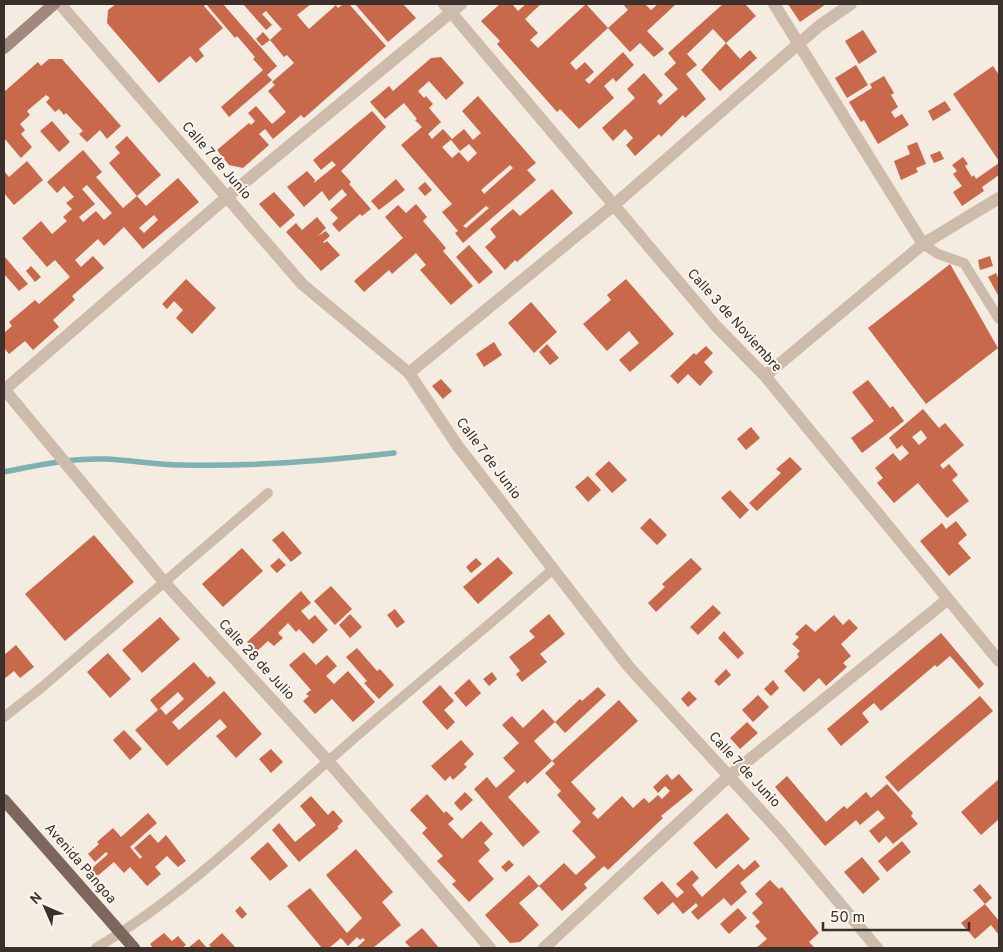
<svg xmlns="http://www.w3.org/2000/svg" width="1003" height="952" viewBox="0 0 1003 952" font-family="Overpass,sans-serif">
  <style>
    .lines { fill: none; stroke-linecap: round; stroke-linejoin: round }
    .stream { stroke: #7fb0b2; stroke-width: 5.5 }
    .building { fill: #c8694b; fill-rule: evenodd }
    .lane { stroke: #cdbbac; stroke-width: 10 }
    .street { stroke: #cdbbac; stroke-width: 12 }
    .secondary { stroke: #a18a7d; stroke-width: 12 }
    .primary { stroke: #7d675c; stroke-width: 12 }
    .labels { text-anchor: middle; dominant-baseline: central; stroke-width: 4; stroke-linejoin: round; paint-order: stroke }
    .street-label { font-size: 14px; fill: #3b302b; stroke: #fbf5ee }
  </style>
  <rect width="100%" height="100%" fill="#f4ebe1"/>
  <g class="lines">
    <path class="stream" d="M4 472C38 465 70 458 105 459 131 460 156 465 181 465 253 467 323 461 394 453"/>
  </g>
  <path class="building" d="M116 4H223L277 66 267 75 272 80 229 117 221 107 263 70 253 59 255 57 237 36 235 38 206 4 204 6 223 28 199 49 204 56 196 63 190 56 159 83 107 23 108 10Z
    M243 4H311L297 15 309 29 336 5 338 8 343 4H349L386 46 304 118 301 115 273 139 265 129 259 134 269 145 243 168 229 165 217 150 249 123 251 125 255 121 248 113 256 106 272 124 286 112 268 91 275 85 272 82 294 63 287 55 284 57 270 40 262 46 256 39 263 32 270 40 282 29 280 27 266 11 262 14 272 25 266 30Z
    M355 4H403L416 18 388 42Z
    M500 4H512L518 11 526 4H541L525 19 538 33 530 40 538 48 586 4 608 28 570 63 576 70 585 62 594 72 585 80 589 84 623 52 634 65 616 82 613 78 604 86 614 98 579 129 560 109 557 112 497 44 500 41 481 21Z
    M623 4H645L651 10 658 4 675 5 647 31 664 49 654 57 640 43 630 52 608 28 628 10Z
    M723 4H745L756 16 726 43 713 29 687 54 697 65 686 74 706 99 685 118 683 115 661 137 659 134 635 156 626 145 633 138 625 129 613 141 602 128 635 98 627 89 644 73 663 95 657 101 660 105 678 89 664 74 676 63 668 53Z
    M788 4H826L800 22Z
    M863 30 877 52 859 64 845 41Z
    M726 43 740 59 750 50 757 58 720 91 701 70Z
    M441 57 464 83 446 100 429 81 418 91 424 98 426 96 433 104 429 108 441 122 428 134 432 139 443 129 452 139 442 147 452 158 459 152 468 162 477 153 469 144 460 151 451 140 464 129 473 140 481 133 462 111 478 96 536 163 527 170 536 180 463 243 455 233 458 231 442 212 452 204 401 145 422 127 415 120 417 119 404 103 385 119 370 102 389 86 393 91 431 58ZM510 165 513 168 484 194 481 190ZM486 206 489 208 466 228 463 226Z
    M49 59H62L121 126 107 139 100 130 87 142 79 134 83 131 66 113 64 115 59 109 55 112 46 102 50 98 46 95 27 111 30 115 20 124 25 130 21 134 32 147 21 158 4 138V92L38 62 41 66Z
    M856 65 868 85 847 98 835 78Z
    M993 66 999 75V161L953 94Z
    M884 76 894 93 891 95 898 107 891 112 895 118 902 114 909 125 878 144 864 120 861 122 849 102 872 88 870 84Z
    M945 101 951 110 933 121 928 111Z
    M372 111 386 127 341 171 351 182 349 184 371 209 362 216 360 214 339 232 332 224 338 218 330 210 347 195 342 189 329 201 322 191 304 207 287 187 307 171 315 180 314 183 336 165 332 161 321 170 313 160Z
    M52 121 70 142 59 152 40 131Z
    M127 136 161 175 137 196 146 206 178 178 199 202 143 249 124 227 104 246 98 239 75 260 81 267 93 256 104 268 72 296 75 300 53 320 59 327 33 350 25 341 9 354 4 348V333L12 326 9 322 35 300 39 304 70 277 55 260 47 267 22 238 41 221 52 234 67 221 63 217 72 209 66 203 74 197 64 186 57 193 47 182 83 150 102 172 96 177 123 208 137 196 109 163 120 153 115 147ZM87 185 112 213 104 220 96 211 83 222 79 217 95 204 82 189ZM154 215 158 220 144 233 139 228Z
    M917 142 926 164 916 168 918 172 901 180 894 161 910 154 907 146Z
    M940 151 944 159 934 163 930 155Z
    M963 157 968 164 965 166 972 177 974 175 976 179 999 163V175L982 187 984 191 962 206 953 192 962 186 953 174 957 171 952 165Z
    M27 161 43 180 14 205 4 193V171L9 177Z
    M396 179 405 190 379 210 371 201Z
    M425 182 432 190 425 196 418 188Z
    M552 189 573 213 517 262 515 260 505 270 485 247 496 237 490 229 513 209 520 216Z
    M274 192 295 215 280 228 259 204Z
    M416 204 427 217 423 221 446 248 443 251 473 286 451 305 420 270 426 265 416 253 392 274 389 270 364 292 354 281 403 238 385 217 398 205 406 213Z
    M317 217 326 228 318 236 326 231 330 236 323 242 324 243 327 241 340 255 321 271 286 232 296 223 302 230Z
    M469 245 493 272 479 284 456 257Z
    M4 256 28 284 19 291 4 274Z
    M990 256 993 266 980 270 978 260Z
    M950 264 998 348 926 404 868 328Z
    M31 266 41 277 35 282 26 271Z
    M996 273 999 279V297L988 277Z
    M186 279 216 308 192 334 176 318 183 310 174 301 167 309 162 304Z
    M626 279 674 334 630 372 619 360 639 343 629 331 607 351 583 324 611 300 607 295Z
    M531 302 557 332 534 353 508 323Z
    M494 342 502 355 484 367 476 354Z
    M547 344 559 358 550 365 539 352Z
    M706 346 713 353 704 362 713 372 700 386 688 374 678 384 670 376 694 353 696 355Z
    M441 379 452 391 443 399 432 386Z
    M868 380 890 408 893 406 904 421 862 453 851 438 874 421 852 392Z
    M923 409 939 428 945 423 964 445 940 465 943 469 949 464 958 475 952 480 969 501 947 518 918 483 894 503 877 483 883 478 875 468 893 453 900 461 909 453 902 445 897 449 889 438ZM921 430 927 438 919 445 912 437Z
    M751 427 760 438 746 450 737 439Z
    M790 457 802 469 757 511 749 503 781 473 776 469Z
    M609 461 627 480 612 493 595 474Z
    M588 476 601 490 588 502 575 487Z
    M730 490 749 510 740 519 721 498Z
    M650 518 667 535 657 545 640 528Z
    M956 521 967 535 958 543 971 558 949 576 920 541 942 523 946 529Z
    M283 531 302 553 291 562 272 540Z
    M94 535 134 582 65 641 25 594Z
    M242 548 263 571 223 607 202 584Z
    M498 557 513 573 478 604 463 587Z
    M279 558 286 565 277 573 270 566Z
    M476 558 482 564 471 573 466 567Z
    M691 558 702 569 656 612 648 603 665 587 662 584Z
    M331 586 352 609 335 625 314 601Z
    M301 591 311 603 301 611 309 620 315 615 328 630 313 644 299 629 296 632 288 623 278 633 283 638 274 646 268 641 256 652 247 642Z
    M713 605 721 613 698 635 690 627Z
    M395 609 405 622 397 628 387 615Z
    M350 614 362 627 350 638 339 625Z
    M549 614 565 634 540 654 547 662 522 682 516 674 520 671 509 657 535 637 529 631Z
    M834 615 843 625 849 619 858 628 841 644 851 656 843 663 847 667 826 686 819 678 804 692 784 671 799 657 797 654 800 651 792 644 799 637 795 634 806 624 815 632Z
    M160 617 180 639 142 673 122 650Z
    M724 631 744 653 738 659 718 638Z
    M941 633 984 684 979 689 950 656 937 667 935 665 881 711 874 703 862 713 869 722 841 746 827 729Z
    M16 645 34 667 20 678 14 671 4 679V655Z
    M357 648 377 671 380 669 394 685 379 699 364 683 367 681 346 657Z
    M304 652 316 665 327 655 337 666 326 676 334 684 348 671 375 702 353 722 332 699 315 714 303 701 309 696 306 694 311 690 289 665Z
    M108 653 131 679 110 698 87 672Z
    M194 662 208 678 210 676 216 683 172 722 179 730 224 691 262 734 236 758 216 736 227 727 220 719 167 766 135 730 158 710 150 700ZM178 692 184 699 166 715 160 708Z
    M726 669 731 675 719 686 714 681Z
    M492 672 497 679 489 686 483 679Z
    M469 679 481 693 466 707 454 693Z
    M773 680 779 688 771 696 764 689Z
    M440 685 454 701 444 710 455 722 447 730 422 702Z
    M598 687 606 695 565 733 555 722 580 699 582 701Z
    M689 691 697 699 688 707 681 699Z
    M758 695 769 707 753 722 742 710Z
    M980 696 993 711 898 792 885 777Z
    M619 700 638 721 571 782 596 809 592 813 598 819 622 796 633 808 644 798 649 803 658 795 662 799 670 791 665 786 658 793 653 787 667 774 672 780 679 774 693 790 661 816 663 818 608 870 604 866 584 884 587 888 562 911 539 886 519 903 539 925 520 942 510 943 485 915 529 875 539 886 564 863 576 875 596 857 572 831 581 822 557 795 561 791 545 773 555 764 552 761 527 784 525 781 508 797 540 832 523 847 474 789 487 777 496 788 515 771 503 758 519 743 502 725 512 716 523 728 543 709 555 722 534 741 552 761Z
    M747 722 758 733 740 749 730 738Z
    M124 730 142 749 130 760 113 740Z
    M461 740 474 754 464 764 467 767 453 780 450 776 445 781 431 766Z
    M271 749 283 762 271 773 259 759Z
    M787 776 826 822 844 806 847 809 866 792 871 798 887 784 913 813 911 816 918 824 893 844 886 836 879 843 869 831 885 818 878 810 860 825 856 820 825 846 775 787Z
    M999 779V819L981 835 961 812Z
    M465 792 473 800 461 811 454 803Z
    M427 794 444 813 446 811 454 819 448 824 462 839 481 821 493 834 484 843 490 850 478 861 494 879 469 902 452 884 456 881 437 861 443 856 422 833 427 828 410 810Z
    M311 796 328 815 333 810 343 821 337 827 339 828 299 862 272 830 279 823 295 842 316 825 300 806Z
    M148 813 157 823 130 847 140 859 142 857 134 848 150 834 158 843 166 835 186 861 178 867 167 856 155 867 161 874 147 886 130 867 124 873 114 862 95 878 89 871 108 854 106 852 95 862 88 854 99 844 97 842 113 828 121 837Z
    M727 813 750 839 716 869 693 843Z
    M902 841 911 852 887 872 878 861Z
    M268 842 288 866 270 881 250 858Z
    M356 849 393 892 382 902 401 925 373 948H356L365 940 363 938 360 940 357 937 348 946 341 938 329 948H322L287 906 310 888 347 933 362 918 326 875Z
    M862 857 880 879 863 894 844 872Z
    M509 860 514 865 506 872 501 867Z
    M755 860 760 866 740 883 747 892 731 906 724 898 698 920 691 912 698 906 696 903 683 914 673 902 658 915 643 898 662 881 677 898 684 892 676 884 692 870 699 878 692 885 702 897 738 864 744 870Z
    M770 880 779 889 782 887 819 933 809 942 815 948H756L767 939 755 926 760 922 752 913 763 903 755 894Z
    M980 884 992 898 985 904 973 890Z
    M985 904 999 921V935L991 925 975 939 961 923Z
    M240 906 247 914 242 919 235 911Z
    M738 908 747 918 729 934 720 924Z
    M422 928 429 936 439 948H411L405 942Z
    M164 933 172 941 178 936 186 945 182 948H153L150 944Z
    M222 933 236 948H212L209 945Z
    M199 939 207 948H188Z"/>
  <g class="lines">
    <path class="lane" d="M923 244 938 254 964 263 999 319
      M4 717 41 688 268 493
      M96 948C184 896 257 823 334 756 406 692 481 633 553 569"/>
    <path class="street" d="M60 4 302 284 409 373 457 445 629 667 781 833 877 948
      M444 4 716 326 765 376 999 661
      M774 4 923 244
      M409 373 614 205 819 26 851 4
      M765 376 923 244 999 198
      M4 389 165 583 328 761 490 948
      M4 390 227 197 461 4
      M544 948 729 776 947 600"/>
    <path class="secondary" d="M4 48 54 4"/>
    <path class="primary" d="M4 800 134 948"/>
  </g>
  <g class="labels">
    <g class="street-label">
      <text transform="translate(216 161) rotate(49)">Calle 7 de Junio</text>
      <text transform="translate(734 321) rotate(48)">Calle 3 de Noviembre</text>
      <text transform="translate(488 459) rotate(53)">Calle 7 de Junio</text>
      <text transform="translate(256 660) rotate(47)">Calle 28 de Julio</text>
      <text transform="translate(744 770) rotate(47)">Calle 7 de Junio</text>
      <text transform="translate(80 864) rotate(49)">Avenida Pangoa</text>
    </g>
  </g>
  <rect width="1003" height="952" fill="none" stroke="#3b302b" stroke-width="10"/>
  <g transform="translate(45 907) rotate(315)" stroke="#fbf5ee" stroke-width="4" paint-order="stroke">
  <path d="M0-4L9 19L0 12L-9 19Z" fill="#3b302b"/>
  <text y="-8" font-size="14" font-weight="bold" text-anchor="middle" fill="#3b302b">N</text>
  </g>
  <path d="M823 922v8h146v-8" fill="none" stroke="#3b302b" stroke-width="2.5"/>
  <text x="830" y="922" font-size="15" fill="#3b302b" stroke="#fbf5ee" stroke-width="4" paint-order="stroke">50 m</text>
</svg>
